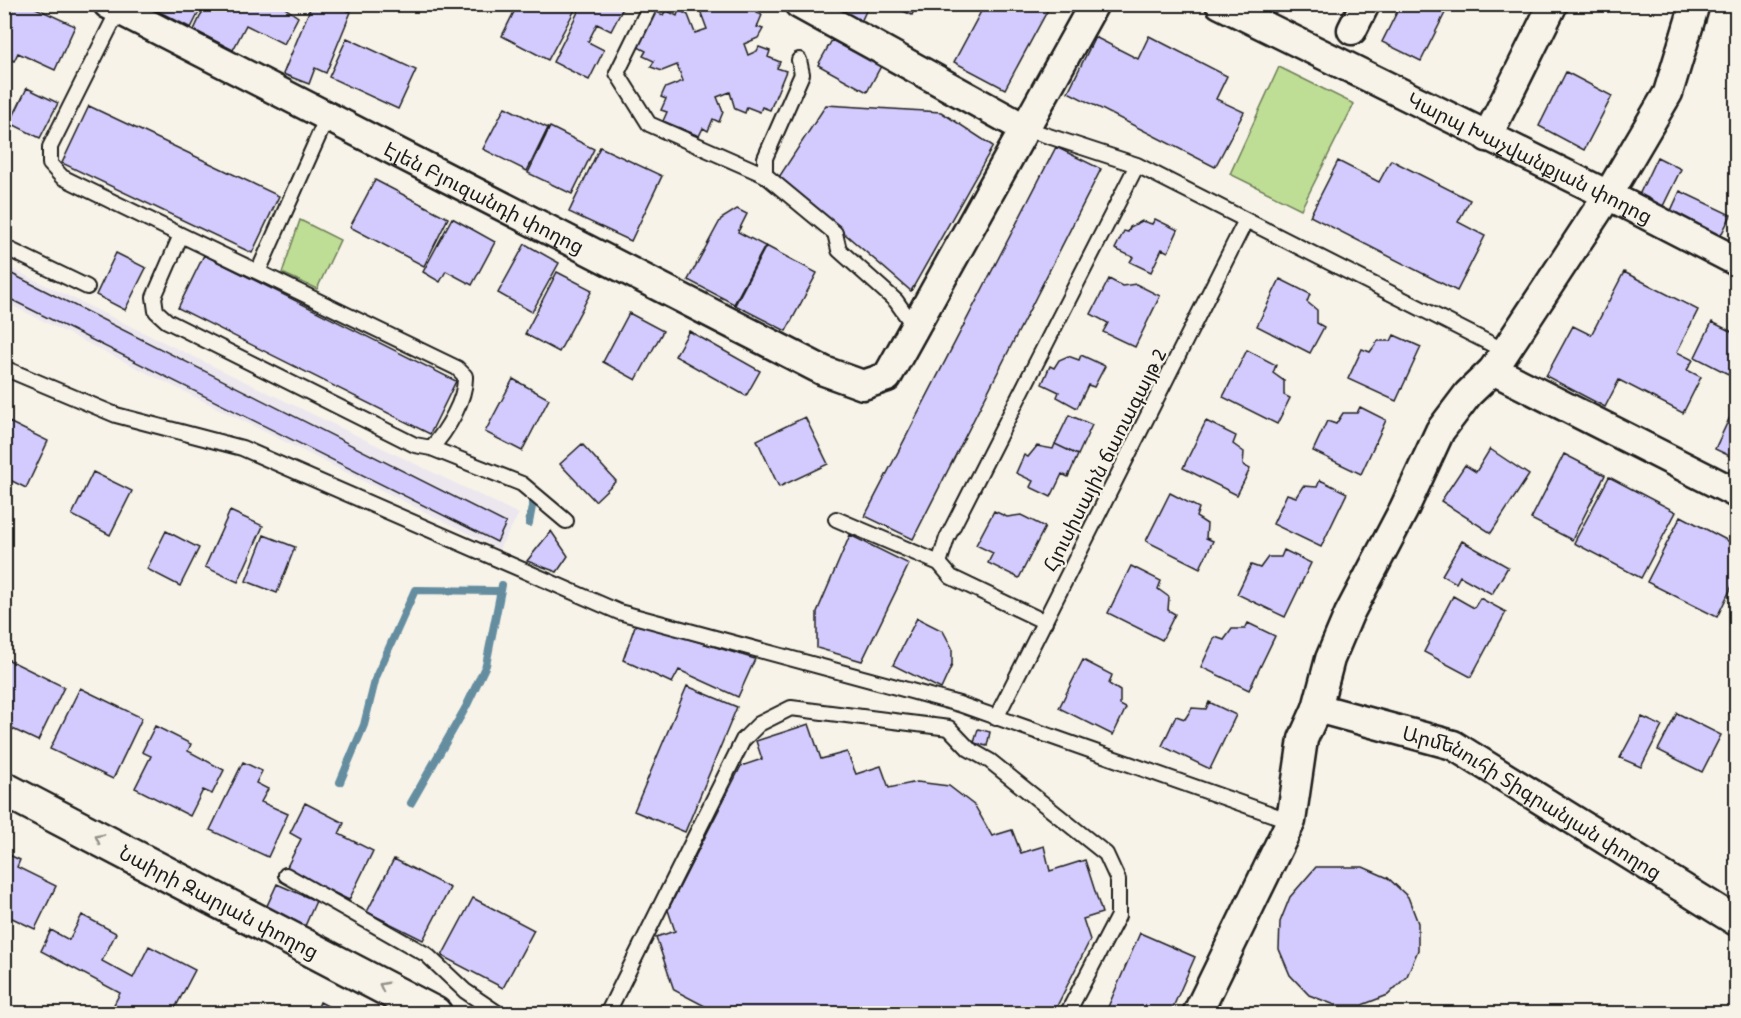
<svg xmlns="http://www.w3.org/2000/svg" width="1741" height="1018" viewBox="0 0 1741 1018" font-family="'Patrick Hand','Noto Sans Armenian',sans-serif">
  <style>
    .built { fill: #ece7ef }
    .green { fill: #bedd95; stroke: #6d7c58; stroke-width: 1.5 }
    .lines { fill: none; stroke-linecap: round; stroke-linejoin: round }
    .stream { stroke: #658da0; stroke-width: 8 }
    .building { fill: #d3cbfe; stroke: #1c1c1c; stroke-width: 1.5 }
    .lane-casing { stroke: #1c1c1c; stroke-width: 18 }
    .street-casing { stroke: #1c1c1c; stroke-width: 33 }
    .secondary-casing { stroke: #1c1c1c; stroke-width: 38 }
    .lane { stroke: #f7f3e8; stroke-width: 14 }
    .street { stroke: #f7f3e8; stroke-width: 28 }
    .secondary { stroke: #f7f3e8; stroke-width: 33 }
    .oneway { stroke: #94928c }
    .labels { text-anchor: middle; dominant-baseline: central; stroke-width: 4.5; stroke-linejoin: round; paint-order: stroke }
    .street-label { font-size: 20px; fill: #1c1c1c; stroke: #f7f3e8 }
  </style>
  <rect width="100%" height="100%" fill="#f7f3e8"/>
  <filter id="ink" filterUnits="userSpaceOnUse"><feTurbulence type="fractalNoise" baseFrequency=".0167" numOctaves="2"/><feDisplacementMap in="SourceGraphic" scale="12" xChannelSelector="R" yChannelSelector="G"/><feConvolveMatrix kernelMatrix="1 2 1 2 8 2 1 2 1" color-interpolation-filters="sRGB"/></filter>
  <g filter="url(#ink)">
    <path class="built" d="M4 265 519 514 499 549 5 302Z"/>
    <path class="green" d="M1279 67 1354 104 1301 209 1230 174Z
      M300 220 340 240 317 289 282 273Z"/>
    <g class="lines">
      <path class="stream" d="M529 523 534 496
        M340 782 364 725 376 677 415 590 499 591
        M411 803 466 707 486 665 502 585"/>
    </g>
    <path class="building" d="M15 4H27L75 26 55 70 18 53 14 61 4 57V27Z
      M144 4H203L191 28Z
      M206 4H279L298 17 284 44 246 25 233 50 194 30Z
      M312 4H332L351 12 326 73 315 68 309 84 283 74Z
      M518 4H578L548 60 502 36Z
      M582 4H617L623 8 611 31 597 24 588 42 604 50 589 80 553 62Z
      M705 4 761 5 757 13 762 15 757 27 763 29 758 38 744 44 748 55 757 51 759 47 770 51 768 57 780 62 777 68 786 71 770 110 762 107 760 112 747 107 745 113 735 109 730 92 717 97 723 112 719 122 713 119 708 131 703 128 699 136 663 121 667 112 661 110 666 99 661 97 665 88 683 81 677 65 662 71 651 67 654 61 643 56 646 51 638 47 655 11 663 15 666 10 677 16 679 10 688 15 695 33 707 29 701 13Z
      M827 4H869L861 22Z
      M888 4H917L912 15Z
      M985 4H1051L1005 89 954 62Z
      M1401 4 1448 7 1421 61 1382 42Z
      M1149 36 1227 76 1216 99 1244 112 1215 167 1068 92 1095 37 1138 59Z
      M347 38 416 70 398 109 329 77Z
      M832 40 881 66 867 92 818 65Z
      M1566 72 1612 96 1584 150 1539 126Z
      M27 88 58 103 40 138 10 123Z
      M826 105 941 112 993 146 911 291 779 177Z
      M89 106 279 196 252 253 62 163Z
      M505 107 548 128 527 171 483 149Z
      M550 127 594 149 572 194 528 173Z
      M600 147 662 176 631 241 569 212Z
      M1056 147 1101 169 913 539 865 516Z
      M1657 157 1681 169 1663 206 1639 195Z
      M1391 160 1470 200 1458 222 1485 236 1457 291 1310 216 1338 161 1379 182Z
      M375 180 448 218 424 266 350 227Z
      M1680 191 1731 215 1719 239 1669 215Z
      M737 209 747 214 738 232 765 246 734 304 688 280 721 219Z
      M452 218 495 242 472 285 446 271 440 282 423 272Z
      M1155 219 1178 230 1168 252 1162 249 1151 272 1130 262 1133 257 1115 249 1124 231 1128 232 1130 227 1142 221 1152 224Z
      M525 244 559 263 532 312 498 293Z
      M766 246 817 273 786 331 735 305Z
      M116 253 146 268 125 310 96 295Z
      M204 255 456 381 430 434 178 308Z
      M4 270 506 523 497 542 4 296Z
      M557 272 592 290 559 352 525 334Z
      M1624 272 1698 310 1677 352 1693 360 1687 370 1701 377 1683 413 1619 380 1605 407 1546 376 1573 326 1591 335Z
      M1109 279 1122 286 1136 284 1160 296 1135 347 1103 332 1108 323 1091 314Z
      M1280 279 1310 294 1307 302 1317 310V323L1324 327 1310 353 1257 326Z
      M629 313 663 331 636 380 603 362Z
      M1712 322 1736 334V378L1695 357Z
      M689 331 760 371 746 396 675 356Z
      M1394 335 1421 347 1396 401 1348 379 1362 349 1370 352 1378 341H1391Z
      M1247 350 1276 365 1273 373 1284 381V395L1290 398 1277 424 1223 397Z
      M1081 355 1105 366 1094 387 1088 385 1077 408 1057 397 1059 392 1042 384 1050 366 1054 368 1059 360 1068 356 1079 360Z
      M513 379 549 399 522 451 485 432Z
      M1736 404V459L1715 449Z
      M1360 407 1386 420 1361 474 1313 451 1327 421 1336 424 1343 413H1357Z
      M1069 415 1092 425 1078 455 1055 444Z
      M805 417 828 464 779 487 757 440Z
      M1206 421 1236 436 1233 444 1244 452 1243 465 1250 469 1237 495 1183 468Z
      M9 422 48 441 26 488 4 477V431Z
      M582 444 616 481 595 501 560 464Z
      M1055 444 1078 455 1068 477 1062 474 1051 497 1030 487 1033 481 1016 473 1024 455 1028 457 1037 446 1053 449Z
      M1490 449 1529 475 1491 533 1441 501 1465 465 1476 472Z
      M1564 454 1605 475 1572 540 1531 519Z
      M93 472 132 491 110 535 72 515Z
      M1609 477 1676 512 1641 578 1574 543Z
      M1320 480 1347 493 1321 547 1273 524 1287 494 1296 497 1303 486 1317 487Z
      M1170 493 1199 508 1196 517 1207 524 1206 538 1213 541 1200 568 1146 541Z
      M230 511 263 526 238 582 205 567Z
      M994 511 1007 517 1021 515 1045 527 1019 578 988 563 993 553 976 545Z
      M1681 516 1736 545V578L1717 617 1647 582Z
      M166 531 199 548 180 586 147 569Z
      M551 531 568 556 557 572 527 561Z
      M264 535 295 547 277 593 246 581Z
      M850 535 909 564 862 661 817 648V612Z
      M1462 541 1508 567 1492 594 1460 576 1456 583 1442 575Z
      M1284 550 1311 563 1285 617 1237 594 1251 565 1260 568 1268 557H1281Z
      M1131 566 1161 581 1158 589 1169 597 1168 610 1175 614 1162 640 1108 613Z
      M1453 596 1474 608 1480 598 1506 612 1471 677 1424 652Z
      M917 618 943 631 952 648V665L941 689 893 665Z
      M636 623 755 659 738 697 679 670 672 683 623 660Z
      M1248 623 1275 636 1249 690 1201 667 1215 637 1224 640 1232 629H1245Z
      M7 659 64 687 38 741 4 725V664Z
      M1083 660 1112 675 1109 684 1120 691V705L1126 708 1113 735 1059 708Z
      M687 686 737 707 685 832 634 811Z
      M80 688 142 718 113 779 50 749Z
      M1209 702 1236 715 1210 769 1162 746 1176 716 1185 719 1192 708 1206 709Z
      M1677 713 1721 735 1702 772 1658 750Z
      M1642 717 1662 726 1641 767 1620 758Z
      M809 724 821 759 847 752 856 774 881 766 889 788 917 782 949 786 975 806 992 836 1012 830 1021 853 1044 846 1050 871 1085 860 1102 913 1083 919 1090 940 1053 1014H720L674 990 656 937 675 931 668 910 741 766 762 759 756 741Z
      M155 726 191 744 188 751 224 770 212 794 203 790 190 816 135 788 151 756 142 752Z
      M978 729 990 732 987 746 974 743Z
      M243 762 262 771 256 783 268 789 261 802 288 814 268 857 210 830Z
      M305 803 344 823 339 834 373 851 349 900 286 869 301 839 290 833Z
      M7 854 20 860 17 867 56 886 35 929 10 917 4 925V859Z
      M394 859 450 888 423 940 367 912Z
      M1316 867H1363L1388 878 1408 897 1418 923V950L1407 976 1388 995 1362 1005H1335L1309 995 1290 975 1279 949 1280 922 1290 897Z
      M277 884 316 901 305 926 266 908Z
      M473 898 534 930 503 988 442 956Z
      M82 915 116 933 102 961 133 978 149 946 195 970 172 1014H109L120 993 41 951 51 930 69 940Z
      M1140 933 1195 957 1170 1014H1105Z
      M320 1002 343 1014H315Z"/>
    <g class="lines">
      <g class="lane-casing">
        <path id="lane" d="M651 4 617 73 649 124 765 175 835 233 839 250 896 301 915 328
          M119 9 50 147V164L62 177 181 235 154 297 156 311 167 321 415 445 431 448C447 431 466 399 465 376L457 368 181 235
          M1024 128 1137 165 1505 351
          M765 175V158L802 74 799 60
          M4 247 87 287
          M258 272 327 117
          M4 368 116 415 242 448 619 612 959 704 1291 821
          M431 448 522 484 566 521
          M836 519 939 563
          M1045 622 951 577 939 563 947 538 1137 165
          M996 718 1246 220
          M286 875 427 955 465 991 499 1014
          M607 1014 743 740 759 724 791 708 949 728 969 749 990 761 1106 854 1118 880V916L1067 1014"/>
      </g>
      <g class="street-casing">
        <g id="street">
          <path id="s1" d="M108 4 824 371 863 385 887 377 1094 4"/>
          <path d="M799 4 1024 128"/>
          <path id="s2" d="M1220 4 1608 195 1736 261"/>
          <path d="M1352 30 1365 4"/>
          <path d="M1487 137 1553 4"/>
          <path d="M1493 370 1736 493"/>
          <path id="s3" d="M1317 708 1453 745 1736 921"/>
          <path d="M1197 1014 1291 821 1303 739 1317 708 1330 659 1349 614 1404 509 1440 431 1468 394 1493 370 1608 195 1668 93 1695 4"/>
        </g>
      </g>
      <g class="secondary-casing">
        <g id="secondary">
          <path id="s4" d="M4 789 435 1014"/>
        </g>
      </g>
      <use href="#lane" class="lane"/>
      <use href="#street" class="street"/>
      <use href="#secondary" class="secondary"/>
    </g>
    <defs><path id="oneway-chevron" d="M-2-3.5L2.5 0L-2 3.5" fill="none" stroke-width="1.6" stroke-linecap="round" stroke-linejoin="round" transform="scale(1.5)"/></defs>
    <g class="oneway">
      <use href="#oneway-chevron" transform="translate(99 838) rotate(-152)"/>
      <use href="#oneway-chevron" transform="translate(383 986) rotate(-152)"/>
    </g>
  </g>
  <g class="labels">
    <g class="street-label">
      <text stroke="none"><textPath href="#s2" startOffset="346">Կարպ Խաչվանքյան փողոց</textPath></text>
      <text stroke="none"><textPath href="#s1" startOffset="423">Էլեն Բյուզանդի փողոց</textPath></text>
      <text transform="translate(1104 460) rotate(-63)">Հյուսիսային ճառագայթ 2</text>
      <text stroke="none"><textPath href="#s3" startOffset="237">Արմենուհի Տիգրանյան փողոց</textPath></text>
      <text stroke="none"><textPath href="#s4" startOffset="243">Նաիրի Զարյան փողոց</textPath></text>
    </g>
  </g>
  <rect width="1741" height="1018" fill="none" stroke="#f7f3e8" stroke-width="24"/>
  <rect x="12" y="12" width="1717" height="994" fill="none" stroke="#1c1c1c" stroke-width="2" filter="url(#ink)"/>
</svg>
